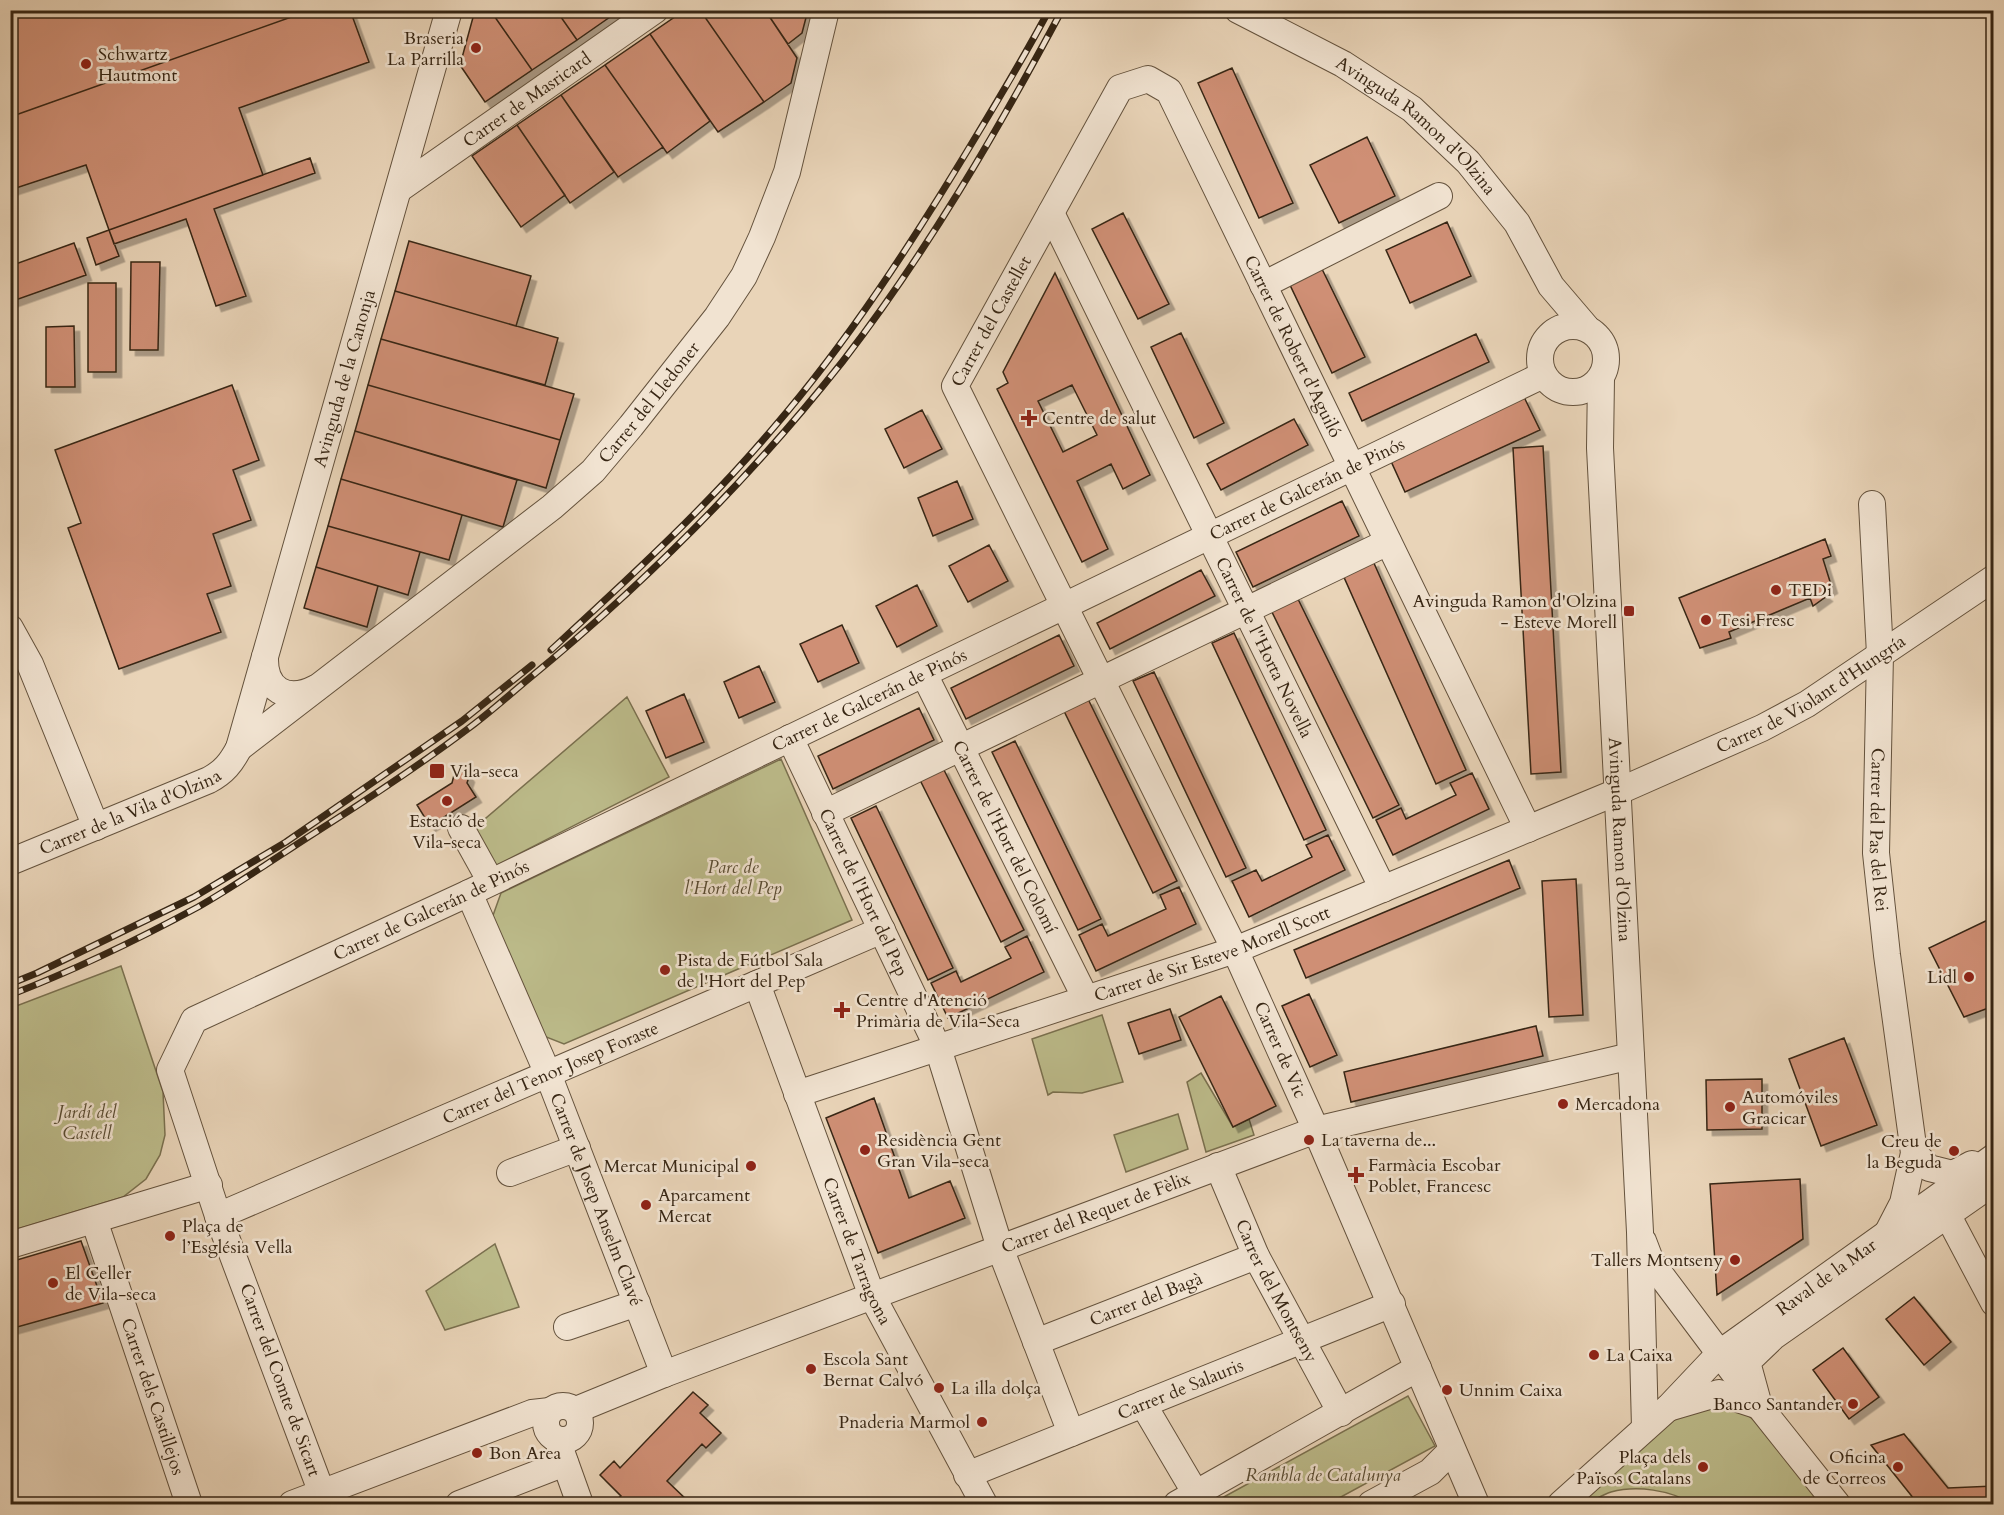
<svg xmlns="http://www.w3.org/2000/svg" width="2004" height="1515" viewBox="0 0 2004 1515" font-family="Cardo,serif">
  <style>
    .green { fill: #bcbb8a; stroke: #7a704f; stroke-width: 1.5 }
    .building { fill: #cf8f75; stroke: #372614; stroke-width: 1.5; fill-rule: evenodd; filter: url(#shadow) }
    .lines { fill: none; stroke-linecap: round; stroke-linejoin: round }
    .minor-casing { stroke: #64523d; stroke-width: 28 }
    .minor { stroke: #f1e3d1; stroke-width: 26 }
    .rail-casing { stroke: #372614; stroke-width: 7 }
    .rail { stroke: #f1e3d1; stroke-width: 4.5; stroke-dasharray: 14; stroke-linecap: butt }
    .poi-dot { fill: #8f2418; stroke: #f1e3d1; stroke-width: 2 }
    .labels { text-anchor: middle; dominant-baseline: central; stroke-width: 5; stroke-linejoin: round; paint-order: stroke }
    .poi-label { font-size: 18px; fill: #372614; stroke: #f1e3d1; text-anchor: start }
    .street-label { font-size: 18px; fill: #372614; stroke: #f1e3d1 }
    .park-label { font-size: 18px; font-style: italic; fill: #584b32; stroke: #f1e3d1 }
  </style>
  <defs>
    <filter id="shadow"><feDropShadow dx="5.5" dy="5.5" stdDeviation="0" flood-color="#0004"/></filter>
  </defs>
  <rect width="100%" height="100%" fill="#e9d4b8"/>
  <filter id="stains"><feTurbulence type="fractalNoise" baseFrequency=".00333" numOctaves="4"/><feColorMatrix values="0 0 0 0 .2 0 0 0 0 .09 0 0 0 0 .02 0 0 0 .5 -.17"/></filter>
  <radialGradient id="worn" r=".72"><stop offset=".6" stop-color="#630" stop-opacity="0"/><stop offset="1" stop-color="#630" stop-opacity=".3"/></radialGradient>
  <path class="green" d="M627 697 669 777 485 871 465 836Z
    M781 759 852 920 564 1044 536 1033 491 921 501 893Z
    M121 966 163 1092 165 1135 160 1155 146 1179 123 1197 11 1231V1008Z
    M1102 1015 1123 1082 1082 1093 1053 1092 1048 1095 1032 1039Z
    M1201 1073 1233 1127 1249 1119 1254 1135 1206 1152 1187 1082Z
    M1178 1114 1188 1149 1126 1172 1114 1135Z
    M495 1244 519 1307 445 1330 426 1291Z
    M1408 1396 1435 1446 1328 1504H1211Z
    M1703 1402 1741 1410 1755 1421 1822 1504H1693C1670 1490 1637 1485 1611 1492 1601 1495 1594 1501 1585 1504 1582 1506 1575 1504 1571 1504L1677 1413Z"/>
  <path class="building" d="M10 10H311L10 117Z
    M311 10H350L369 62 239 108 263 175 109 230 86 165 10 190V117Z
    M475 10H490L532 70 485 102 460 65Z
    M490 10H556L577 40 532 70Z
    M556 10H620L577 40Z
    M685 10H700L764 102 718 132 650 34Z
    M700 10H765L797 58 791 83 764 102Z
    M765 10H808L802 33 788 44Z
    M650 34 710 121 667 153 605 65Z
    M605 65 663 147 618 177 561 95Z
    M1232 68 1293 203 1259 218 1198 83Z
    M561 95 614 172 570 203 517 125Z
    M517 125 565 195 521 227 472 156Z
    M1367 137 1395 196 1339 223 1310 165Z
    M310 158 315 173 214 209 246 296 216 306 186 219 114 244 109 230Z
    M1123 213 1169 304 1138 319 1092 229Z
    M1447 222 1471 276 1410 303 1386 250Z
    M109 230 119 256 96 265 87 238Z
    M409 241 531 276 516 326 395 291Z
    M74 243 86 275 10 302V266Z
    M131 262H160L158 350H130Z
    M1322 269 1365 357 1332 373 1290 285Z
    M1055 273 1150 475 1123 489 1111 464 1077 481 1108 549 1082 562 997 389 1008 383 1003 372ZM1072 385 1097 435 1063 452 1038 401Z
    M88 283H116V372H88Z
    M395 291 558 338 545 385 381 339Z
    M74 326 75 387H46V327Z
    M1181 333 1224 423 1194 438 1151 347Z
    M1476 334 1489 362 1362 421 1349 393Z
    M381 339 574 394 560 440 368 385Z
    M232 385 259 460 233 470 251 520 213 534 231 586 207 594 221 632 119 669 68 528 81 523 55 450Z
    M368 385 560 440 546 488 355 431Z
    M1524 397 1540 430 1405 492 1390 459Z
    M922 410 942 449 904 468 885 429Z
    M1294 419 1308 445 1221 490 1207 464Z
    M355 431 517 480 503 527 341 479Z
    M1543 446 1561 772 1531 774 1513 448Z
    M341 479 462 515 449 560 328 526Z
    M957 481 973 519 933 536 918 498Z
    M1342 501 1359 536 1253 587 1236 552Z
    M328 526 420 552 408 595 316 567Z
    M1825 539 1831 556 1823 559 1832 588 1823 593 1827 596 1813 606 1810 598 1729 632 1731 638 1700 648 1679 598Z
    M989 545 1008 581 968 602 949 566Z
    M1373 561 1466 770 1436 784 1343 575Z
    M316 567 378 586 367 627 304 608Z
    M1201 570 1215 596 1110 649 1097 623Z
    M917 585 937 626 897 647 876 606Z
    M1296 595 1399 805 1373 818 1270 608Z
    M842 625 859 663 818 682 800 644Z
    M1234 633 1326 830 1304 840 1212 643Z
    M1059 635 1074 666 966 719 951 688Z
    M759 666 775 702 739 718 724 682Z
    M1154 672 1246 868 1226 877 1133 681Z
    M684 694 704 742 666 758 646 711Z
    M1088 699 1177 881 1153 893 1064 711Z
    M919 708 934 740 833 789 818 756Z
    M1015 741 1101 919 1078 930 992 752Z
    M943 768 1024 930 1001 942 920 780Z
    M461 771 466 773 469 777 467 783 476 797 430 826 417 805 452 783 454 775Z
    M1472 773 1489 809 1393 855 1376 820 1401 808 1406 819 1456 795 1450 783Z
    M876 806 953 968 928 980 851 818Z
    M1328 835 1345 870 1249 917 1232 881 1256 870 1262 881 1312 857 1306 845Z
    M1509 860 1520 888 1306 978 1294 950Z
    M1576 879 1583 1015 1549 1017 1542 881Z
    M1179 887 1196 924 1096 971 1079 935 1102 924 1108 936 1166 909 1160 895Z
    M1994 917V1006L1964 1017 1929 948Z
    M1027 936 1044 972 948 1018 931 983 956 971 961 982 1011 958 1005 947Z
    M1309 994 1337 1055 1310 1067 1282 1006Z
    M1221 996 1276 1106 1233 1127 1179 1017Z
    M1170 1009 1181 1040 1139 1054 1128 1023Z
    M1536 1026 1543 1056 1351 1102 1344 1072Z
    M1844 1038 1877 1125 1821 1146 1789 1059Z
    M1762 1079V1129L1707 1130 1706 1080Z
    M874 1098 909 1198 950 1181 965 1218 878 1253 826 1118Z
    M1800 1179 1803 1239 1717 1295 1710 1184Z
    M81 1241 103 1303 10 1329V1262Z
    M1914 1297 1951 1342 1924 1365 1886 1319Z
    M1843 1348 1879 1397 1849 1419 1813 1370Z
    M693 1392 708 1405 700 1413 721 1433 706 1448 702 1444 667 1481 691 1504H644L641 1502 638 1504H611L621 1496 600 1475 614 1461 620 1468Z
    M1904 1434 1948 1488 1994 1486V1504H1918L1871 1445Z"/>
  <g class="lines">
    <g class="minor-casing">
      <g id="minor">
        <path id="s1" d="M1238 10 1343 64 1412 109 1468 162 1517 223 1551 286 1586 327"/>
        <path id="s2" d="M399 189 655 10"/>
        <path id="s3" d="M1051 213 1383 889"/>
        <path d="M1263 285 1439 196"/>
        <circle cx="1573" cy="359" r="33"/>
        <path id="s4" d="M1601 378 1600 448 1640 1232 1645 1428"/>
        <path id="s5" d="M1872 504 1880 654 1876 853 1887 955 1914 1153 1903 1203 1888 1232"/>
        <path d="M10 628 30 664 96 827"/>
        <path d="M265 657C264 690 287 703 316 688"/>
        <path id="s6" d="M924 674 1086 999"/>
        <path id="s7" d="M790 738 938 1048 1000 1248 1071 1433"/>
        <path id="s8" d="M239 748 552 507 593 471 631 426 717 317 744 276 762 237 787 172 826 10"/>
        <path d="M825 813 1388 542"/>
        <path d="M461 828 491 882"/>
        <path id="s9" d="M10 862 209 780C224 772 231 763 239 748L449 10"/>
        <path id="s10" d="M469 893 548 1074 664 1374"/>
        <path id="s11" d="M757 984 872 1296 984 1504"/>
        <path id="s12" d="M797 1094 1235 950 1617 792 1762 728 1807 704 1994 578"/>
        <path d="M1914 1153 1929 1168 1953 1174 1972 1164"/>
        <path id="s13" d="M1218 1166 1256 1256 1341 1413"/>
        <path d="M510 1173 577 1148"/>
        <path d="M1947 1214 1994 1303"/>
        <path id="s14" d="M218 1216 882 930"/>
        <path id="s15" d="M94 1220 189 1504"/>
        <path d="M1643 1241 1651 1262 1759 1406 1837 1504"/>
        <path d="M10 1245 209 1185"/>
        <path d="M567 1327 637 1303"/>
        <path id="s16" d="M1036 1342 1256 1256"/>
        <path d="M1143 1404 1196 1494"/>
        <circle cx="563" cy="1423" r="17"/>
        <path d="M1759 1406 1747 1362 1774 1336 1994 1182"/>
        <path d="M1668 1408 1719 1393 1759 1406"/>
        <path id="s17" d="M576 1410 664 1374 1316 1130 1631 1056"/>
        <path d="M560 1448 580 1504"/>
        <path id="s18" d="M967 1475 1392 1304"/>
        <path d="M292 1504 532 1413 550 1411"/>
        <path id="s19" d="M326 1504 218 1216 170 1070 194 1020 469 893 1543 375"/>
        <path d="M459 1504 565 1463"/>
        <path d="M1177 1504 1418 1368"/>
        <path d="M1371 1504 1430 1472 1451 1451"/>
        <path id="s20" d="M1476 1504 1316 1130 1235 950 955 386 1120 88 1148 79 1169 91 1528 829"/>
        <path id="s21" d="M1561 1504 1668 1408 1720 1353 1994 1157"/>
      </g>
    </g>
    <use href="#minor" class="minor"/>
    <g class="rail-casing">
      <path id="rail" d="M551 650C628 579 707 507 775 426 849 340 911 244 969 148 997 102 1024 57 1049 10
        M10 984 37 973 194 897 286 842 462 721 532 665
        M10 995C75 970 137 940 198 907 238 884 277 857 316 832 368 799 420 765 469 728 489 713 507 697 526 681 642 586 750 479 843 361 927 252 997 132 1062 10"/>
    </g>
    <use href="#rail" class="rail"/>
  </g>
  <g class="poi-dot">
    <circle cx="476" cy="48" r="6"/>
    <circle cx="86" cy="64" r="6"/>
    <path d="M1026 409h6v6h6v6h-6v6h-6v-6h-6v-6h6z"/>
    <circle cx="1776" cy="590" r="6"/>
    <rect x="1623" y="605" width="12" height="12" rx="3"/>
    <circle cx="1706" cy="620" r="6"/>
    <rect x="429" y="763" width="16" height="16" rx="3"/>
    <circle cx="447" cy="801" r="6"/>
    <circle cx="665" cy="970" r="6"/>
    <circle cx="1969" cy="977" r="6"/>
    <path d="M839 1001h6v6h6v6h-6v6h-6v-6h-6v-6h6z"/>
    <circle cx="1563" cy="1104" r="6"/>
    <circle cx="1730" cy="1107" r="6"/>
    <circle cx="1309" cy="1140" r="6"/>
    <circle cx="865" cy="1150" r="6"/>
    <circle cx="1954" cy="1151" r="6"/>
    <circle cx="751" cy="1166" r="6"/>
    <path d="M1353 1166h6v6h6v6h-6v6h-6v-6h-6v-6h6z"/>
    <circle cx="646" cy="1205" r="6"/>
    <circle cx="170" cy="1236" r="6"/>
    <circle cx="1735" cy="1260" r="6"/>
    <circle cx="53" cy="1283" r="6"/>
    <circle cx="1594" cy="1355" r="6"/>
    <circle cx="811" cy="1369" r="6"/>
    <circle cx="939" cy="1388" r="6"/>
    <circle cx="1447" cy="1390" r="6"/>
    <circle cx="1853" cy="1404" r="6"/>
    <circle cx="982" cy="1422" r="6"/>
    <circle cx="477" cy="1453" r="6"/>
    <circle cx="1703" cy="1467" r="6"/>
    <circle cx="1898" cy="1467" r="6"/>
  </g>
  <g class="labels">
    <g class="poi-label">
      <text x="464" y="38" text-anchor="end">Braseria<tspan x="464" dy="21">La Parrilla</tspan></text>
      <text x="98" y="54">Schwartz<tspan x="98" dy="21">Hautmont</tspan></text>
      <text x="1042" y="418">Centre de salut</text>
      <text x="1788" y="590">TEDi</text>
      <text x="1617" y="601" text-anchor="end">Avinguda Ramon d'Olzina<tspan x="1617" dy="21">- Esteve Morell</tspan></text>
      <text x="1718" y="620">Tesi Fresc</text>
      <text x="450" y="771">Vila-seca</text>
      <text x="447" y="821" text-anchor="middle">Estació de<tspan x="447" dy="21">Vila-seca</tspan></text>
      <text x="677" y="960">Pista de Fútbol Sala<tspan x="677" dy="21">de l'Hort del Pep</tspan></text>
      <text x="1957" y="977" text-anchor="end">Lidl</text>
      <text x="856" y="1000">Centre d'Atenció<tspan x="856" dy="21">Primària de Vila-Seca</tspan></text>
      <text x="1742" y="1097">Automóviles<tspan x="1742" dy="21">Gracicar</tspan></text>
      <text x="1575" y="1104">Mercadona</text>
      <text x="877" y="1140">Residència Gent<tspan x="877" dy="21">Gran Vila-seca</tspan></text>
      <text x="1321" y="1140">La taverna de...</text>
      <text x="1942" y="1141" text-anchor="end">Creu de<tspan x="1942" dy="21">la Beguda</tspan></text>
      <text x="1368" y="1165">Farmàcia Escobar<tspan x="1368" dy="21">Poblet, Francesc</tspan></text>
      <text x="739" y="1166" text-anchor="end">Mercat Municipal</text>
      <text x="658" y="1195">Aparcament<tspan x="658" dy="21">Mercat</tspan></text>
      <text x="182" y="1226">Plaça de<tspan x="182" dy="21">l’Església Vella</tspan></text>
      <text x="1723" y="1260" text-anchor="end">Tallers Montseny</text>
      <text x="65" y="1273">El Celler<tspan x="65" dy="21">de Vila-seca</tspan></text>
      <text x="1606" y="1355">La Caixa</text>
      <text x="823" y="1359">Escola Sant<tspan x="823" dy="21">Bernat Calvó</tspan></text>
      <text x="951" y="1388">La illa dolça</text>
      <text x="1459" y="1390">Unnim Caixa</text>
      <text x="1841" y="1404" text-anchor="end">Banco Santander</text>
      <text x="970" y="1422" text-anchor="end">Pnaderia Marmol</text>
      <text x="489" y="1453">Bon Area</text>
      <text x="1691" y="1457" text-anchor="end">Plaça dels<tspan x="1691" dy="21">Països Catalans</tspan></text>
      <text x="1886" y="1457" text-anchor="end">Oficina<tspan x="1886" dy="21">de Correos</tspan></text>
    </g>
    <g class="street-label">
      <text stroke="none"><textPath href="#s2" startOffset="156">Carrer de Masricard</textPath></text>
      <text stroke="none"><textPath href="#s1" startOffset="214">Avinguda Ramon d'Olzina</textPath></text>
      <text stroke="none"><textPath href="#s20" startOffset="1308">Carrer del Castellet</textPath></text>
      <text stroke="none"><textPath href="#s20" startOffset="1912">Carrer de Robert d'Aguiló</textPath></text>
      <text stroke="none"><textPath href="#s9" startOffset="644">Avinguda de la Canonja</textPath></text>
      <text stroke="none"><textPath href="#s8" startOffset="538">Carrer del Lledoner</textPath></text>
      <text stroke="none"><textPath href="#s19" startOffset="1750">Carrer de Galcerán de Pinós</textPath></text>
      <text stroke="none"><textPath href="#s3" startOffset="484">Carrer de l''Horta Novella</textPath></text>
      <text stroke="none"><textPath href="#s12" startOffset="1092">Carrer de Violant d'Hungría</textPath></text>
      <text stroke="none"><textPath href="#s19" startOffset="1264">Carrer de Galcerán de Pinós</textPath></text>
      <text stroke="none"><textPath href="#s9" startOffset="130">Carrer de la Vila d'Olzina</textPath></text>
      <text stroke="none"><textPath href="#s5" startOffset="326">Carrer del Pas del Rei</textPath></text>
      <text stroke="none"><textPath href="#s6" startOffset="182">Carrer de l'Hort del Colomí</textPath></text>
      <text stroke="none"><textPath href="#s4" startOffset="462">Avinguda Ramon d'Olzina</textPath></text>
      <text stroke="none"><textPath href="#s7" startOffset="171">Carrer de l'Hort del Pep</textPath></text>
      <text stroke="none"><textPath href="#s19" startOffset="778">Carrer de Galcerán de Pinós</textPath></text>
      <text stroke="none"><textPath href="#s12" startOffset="438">Carrer de Sir Esteve Morell Scott</textPath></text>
      <text transform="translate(1280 1050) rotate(66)">Carrer de Vic</text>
      <text stroke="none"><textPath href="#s14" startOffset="362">Carrer del Tenor Josep Foraste</textPath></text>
      <text stroke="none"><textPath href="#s10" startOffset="332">Carrer de Josep Anselm Clavé</textPath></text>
      <text stroke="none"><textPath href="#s17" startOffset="556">Carrer del Requet de Fèlix</textPath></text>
      <text stroke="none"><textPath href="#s11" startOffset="285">Carrer de Tarragona</textPath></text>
      <text stroke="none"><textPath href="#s21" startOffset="350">Raval de la Mar</textPath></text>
      <text stroke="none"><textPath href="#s13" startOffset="138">Carrer del Montseny</textPath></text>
      <text stroke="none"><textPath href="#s16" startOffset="118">Carrer del Bagà</textPath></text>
      <text transform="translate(280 1380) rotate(70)">Carrer del Comte de Sicart</text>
      <text stroke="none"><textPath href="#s18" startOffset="230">Carrer de Salauris</textPath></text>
      <text stroke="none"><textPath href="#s15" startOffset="186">Carrer dels Castillejos</textPath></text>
    </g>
    <g class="park-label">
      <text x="733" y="867">Parc de<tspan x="733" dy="21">l'Hort del Pep</tspan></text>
      <text x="87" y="1112">Jardí del<tspan x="87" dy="21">Castell</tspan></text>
      <text x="1323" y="1475">Rambla de Catalunya</text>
    </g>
  </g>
  <rect width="2004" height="1515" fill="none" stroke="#e9d4b8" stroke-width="36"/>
  <rect x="12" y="12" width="1980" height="1491" fill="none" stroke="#372614" stroke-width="3"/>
  <rect x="18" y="18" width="1968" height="1479" fill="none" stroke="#372614" stroke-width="1.5"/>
  <rect width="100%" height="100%" filter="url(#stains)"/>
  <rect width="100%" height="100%" fill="url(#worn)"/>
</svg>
